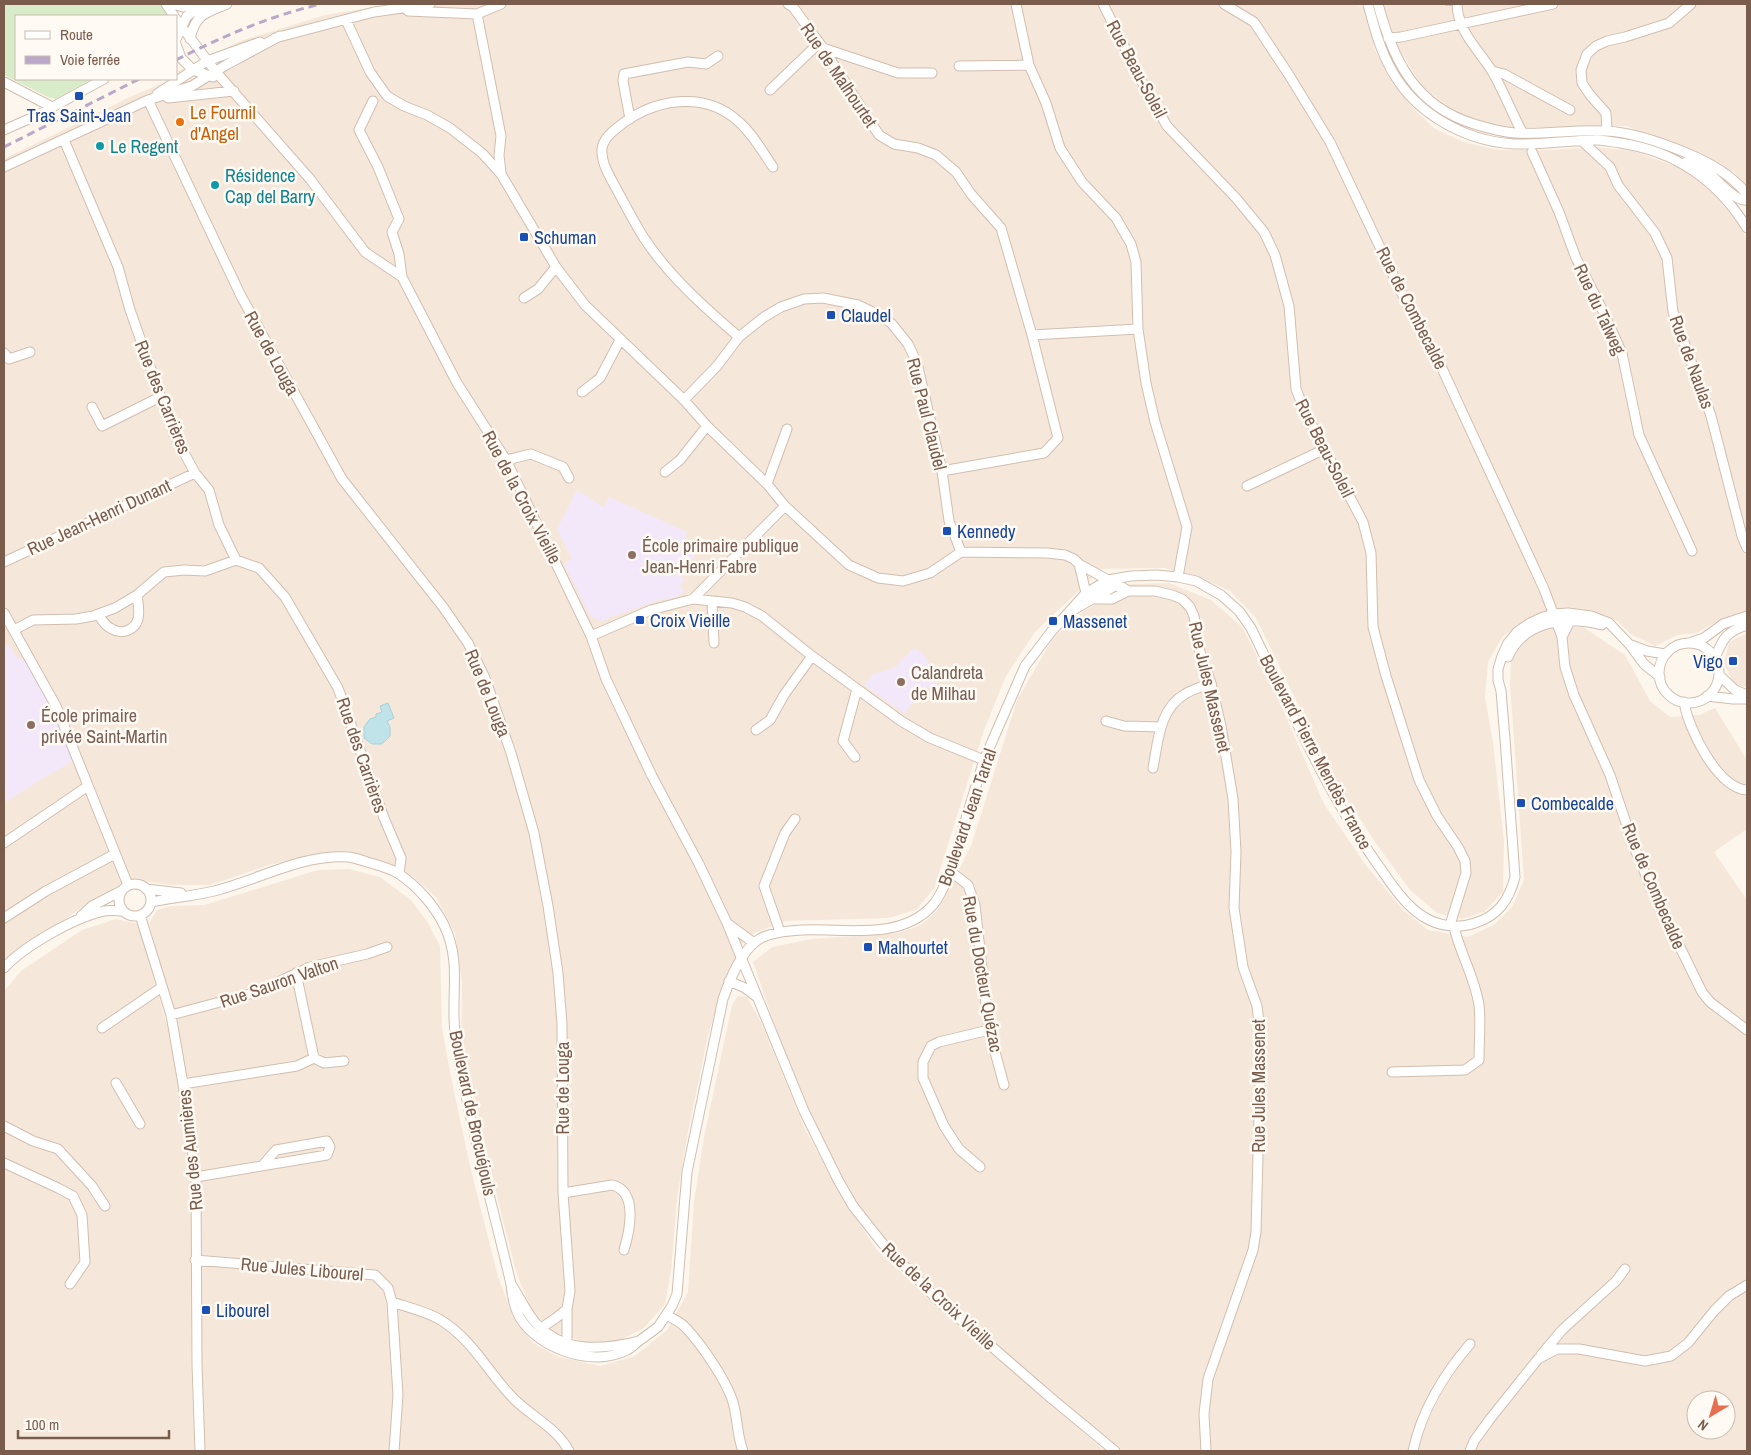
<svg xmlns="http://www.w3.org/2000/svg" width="1751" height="1455" viewBox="0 0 1751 1455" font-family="'Archivo Narrow',sans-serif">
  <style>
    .residential { fill: #f5e8da; fill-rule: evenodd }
    .education { fill: #f3e8fa }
    .green { fill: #d8ecc9 }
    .water { fill: #bfe3e8; stroke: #a5d3da }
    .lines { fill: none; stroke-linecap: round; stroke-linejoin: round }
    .minor-casing { stroke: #d1beb0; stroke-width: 11 }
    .minor { stroke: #fff; stroke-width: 9 }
    .rail { stroke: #b9a8c9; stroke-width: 3; stroke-dasharray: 8 5; stroke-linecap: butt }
    .transit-dot { fill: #1a4fb4; stroke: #fffaf3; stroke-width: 2 }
    .food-dot { fill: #e8710a; stroke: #fffaf3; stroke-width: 2 }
    .culture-dot { fill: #0f9aa8; stroke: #fffaf3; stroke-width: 2 }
    .education-dot { fill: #8d6e63; stroke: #fffaf3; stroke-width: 2 }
    .labels { text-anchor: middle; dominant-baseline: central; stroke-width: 5; stroke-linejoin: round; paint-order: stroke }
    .street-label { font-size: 18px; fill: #7a5c4d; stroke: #fffaf3 }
    .food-label { font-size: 18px; fill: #c56008; stroke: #fffaf3; text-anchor: start }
    .transit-label { font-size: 18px; fill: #164399; stroke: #fffaf3; text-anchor: start }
    .culture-label { font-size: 18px; fill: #0d838f; stroke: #fffaf3; text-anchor: start }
    .education-label { font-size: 18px; fill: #785e54; stroke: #fffaf3; text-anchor: start }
  </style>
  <rect width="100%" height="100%" fill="#fdf6ec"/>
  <path class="residential" d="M407 4H1352L1365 7 1375 50 1392 83 1417 112 1434 128 1463 142 1499 150H1548L1597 147 1633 151 1683 169 1708 188 1738 223 1747 240V614L1716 622 1697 633 1678 635 1655 646 1632 635 1617 621 1589 611 1562 610 1529 619 1503 636 1488 662 1485 697 1493 743 1504 842 1503 892 1484 912 1462 919 1437 913 1410 890 1378 846 1337 784 1256 618 1230 591 1210 582 1165 568 1102 569 1035 632 1006 676 984 730 934 889 916 910 888 918 786 921 754 933 742 944 721 992 708 1036 687 1137 677 1199 671 1271 665 1304 644 1328 612 1344H592L554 1332 531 1310 516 1271 500 1209 461 1039 462 983 455 933 436 897 413 877 323 853 269 865 210 885H169L136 880 124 883 95 898 4 963V159L130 97 172 79H176L178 71 243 40 325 15 375 7Z
    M1380 4H1747V189L1735 173 1627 126 1497 128 1456 113 1422 86 1392 38Z
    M1169 583 1211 600 1242 627 1273 687 1324 804 1365 864 1403 910 1428 930 1468 937 1495 924 1512 907 1524 880 1510 684 1511 660 1526 640 1545 627H1583L1625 655 1650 701 1670 717 1699 715 1715 708 1747 760V829L1714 852 1747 900V1451H1115L897 1259 842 1185 796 1087 753 962 772 947 811 939 898 933 921 925 937 911 947 894 971 846 1017 700 1053 638 1084 611 1128 584ZM1696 1400H1726V1430H1696Z
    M1747 633V687L1734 685 1724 663 1729 642Z
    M349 869 380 877 411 900 428 923 440 946 442 1028 451 1077 470 1166 498 1277 515 1321 533 1343 559 1357 600 1366 635 1356 667 1330 688 1292 694 1201 704 1137 732 1005 738 996 747 997 760 1020 805 1129 841 1196 877 1250 948 1316 1105 1451H204L200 1361V1239L176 1020 149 923 157 910 171 906 204 905 318 870Z
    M116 919 138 924 169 1032 190 1156 193 1199 191 1360 195 1451H4V991L21 971 82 930Z"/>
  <path class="education" d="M577 490 604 507 609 497 687 532 683 545 697 551 690 563 680 575 685 579 680 586 685 591 677 597 656 601 601 621 591 617 564 564 572 559 557 529Z
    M9 644 16 658 25 659 52 707 73 761 43 778 4 803V647Z
    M916 649 923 654 927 659 937 685 929 687 919 693 905 714 864 685 872 675 897 666 902 659 912 650Z"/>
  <path class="green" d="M4 4H160L169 16H16V79H92L56 99 50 98 4 75Z"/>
  <path class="water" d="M388 703 394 718 387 721 390 727V736L382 744H372L364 738V727L370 719 376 717V714L382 712 380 706Z"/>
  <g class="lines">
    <g class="minor-casing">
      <path id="minor" d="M166 4 174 16
        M173 4 183 7 196 4
        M788 4 793 7 823 48 879 135 894 144 918 148 936 155 956 172 971 194 1001 228 1032 335 1138 329
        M1016 4 1029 65 1046 103 1060 148 1082 182 1116 218 1131 244 1136 262 1138 329 1146 383 1155 422 1187 527 1178 577
        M1103 4 1144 86 1167 126 1236 198 1264 232 1275 255 1289 306 1296 389 1305 412 1363 522 1371 553 1373 627 1386 676 1419 780 1437 816 1458 847 1465 861 1466 873 1450 925
        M1224 4 1254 22 1289 75 1330 142 1407 304 1440 364 1544 589 1562 637 1570 621
        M1368 4C1374 27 1380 50 1392 71 1416 114 1465 141 1514 144 1542 145 1570 140 1597 140 1604 140 1612 142 1620 143 1675 151 1718 181 1747 228
        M1378 4C1393 60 1415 106 1474 124 1487 128 1501 132 1515 133 1545 135 1575 129 1605 131 1633 132 1663 143 1689 154 1712 164 1731 175 1747 194
        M1457 4C1458 32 1478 49 1492 71 1503 90 1511 111 1521 130
        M408 11 477 14 501 4
        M477 14 501 136 499 155 501 173
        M176 19 216 72 310 179 365 252 402 277 457 383 506 460 591 636 606 679 652 776 699 864 727 923 804 1111 838 1180 853 1206 883 1244 937 1299 1051 1398 1115 1451
        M346 20 370 72 387 96 404 106 427 115 450 128 482 153 501 174 556 267 585 305 684 400 707 426 767 484 785 506 849 565 878 578 903 581 930 573 961 552 1047 553 1065 555 1074 559 1079 564
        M275 38 374 12 430 4
        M1388 38 1401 37 1553 4
        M176 39 187 16 203 6 213 4
        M190 39C195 14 206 13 227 4
        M176 44 181 58 193 70 213 77
        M823 48 898 73H932
        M959 66 1029 65
        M1492 71 1504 74 1570 110
        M4 82 52 107
        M770 90 819 43
        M157 94 207 61 260 42
        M168 98 234 91
        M148 100 241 296 342 479 443 607 468 643 485 678 511 753 534 833 548 906 558 973 562 1024 563 1193 570 1291 567 1309V1343
        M373 101 359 130 378 167 399 219 392 232 399 254 402 277
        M630 119 623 81 624 74 688 62 706 64 718 56
        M4 130 38 115 104 79
        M1607 131 1606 113 1590 95 1582 83 1581 70 1587 54 1596 46 1607 41 1625 37 1669 23 1691 4
        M64 140 118 267 130 310 174 434 195 473 209 490 219 525 236 560 259 568 285 597 338 688 384 818 401 858 399 874
        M1582 141 1610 167 1618 185 1655 233 1667 258 1673 312 1711 416 1742 536 1747 548
        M1532 152 1559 212 1576 258 1601 307 1622 353 1639 435 1692 551
        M1686 162C1692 164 1700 166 1705 170 1716 177 1735 203 1747 200
        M4 167 148 100 192 86 226 65 280 36
        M524 298 538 289 556 267
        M739 337C705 308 669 276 644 238 634 222 625 205 616 188 610 177 601 163 602 149 603 137 617 128 626 121 660 98 706 92 738 121 753 134 762 151 773 167
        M4 353 9 359 30 352
        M582 392 600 378 620 340
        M684 400 717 366 739 337 764 317 781 307 804 299 823 298 858 305 883 317 892 324 908 344 917 363 942 471 949 521 961 552
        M92 407 102 426 160 397
        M506 460 531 454 563 467 569 478
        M942 471 1044 453 1058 438 1032 335
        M665 472 680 460 707 426
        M767 484 787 429
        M1247 486 1325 449
        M4 562 195 473
        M1079 564 1108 580 1115 586 1122 587 1128 591 1112 599H1093L1086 593Z
        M1128 591H1155L1172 595 1182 599 1190 607 1194 616 1200 652 1211 683 1221 726 1233 799 1236 852 1234 908 1243 967 1257 1006 1261 1039 1256 1232 1253 1250 1208 1379 1204 1414 1206 1451
        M693 599 785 506
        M712 602 714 643
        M1075 609 1118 584
        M4 613 56 706 128 885
        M98 614C102 620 105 626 112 629 122 635 135 630 138 619 140 611 138 603 137 595
        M14 630 33 620 76 619 93 616 115 608 137 595 164 572 184 570 205 571 236 560
        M591 636 651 610 693 599 732 603 745 607 762 616 812 656 901 721 930 738 984 760
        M1562 637 1565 667 1574 695 1610 775 1634 847 1652 890 1702 992 1710 1002 1747 1030
        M1692 642 1704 638 1723 624 1747 616
        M1659 673a30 30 0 1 1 60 0a30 30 0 1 1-60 0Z
        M1631 645 1647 651 1665 654
        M1508 657C1524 620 1567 616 1602 625
        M1715 658C1723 638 1726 632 1747 625
        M1719 675 1735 690 1747 695
        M1707 696 1733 699H1747
        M1684 702C1688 728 1717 788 1747 790
        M1106 721 1124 726 1161 727
        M756 730 770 720 784 695 812 656
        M855 757 843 741 857 689
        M1153 768C1158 742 1159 709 1185 694 1193 689 1202 687 1211 683
        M4 843 88 786
        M950 871 968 885 975 905 989 1030 1004 1085
        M119 900a16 16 0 1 1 32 0a16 16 0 1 1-32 0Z
        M146 889 181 893
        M151 902C171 898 193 896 214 891 259 880 301 854 349 857 355 858 361 860 367 862 378 865 390 868 399 874 417 886 434 905 444 925 463 964 449 1001 456 1041 469 1123 492 1203 511 1284
        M140 915 171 1015 183 1084 196 1177 197 1365 200 1451
        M81 916 92 906 121 891
        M4 918 46 891 115 854
        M728 924 754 943
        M780 932 764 886 785 833 795 819
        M4 968C24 946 75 917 104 911 110 910 117 911 123 911
        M296 973 314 1058
        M729 981 745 988 757 997
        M171 1015 257 992 310 967 367 954 387 947
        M102 1028 162 987
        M314 1058 324 1063 344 1061
        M1392 1072 1465 1070 1479 1060C1479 1042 1481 1022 1479 1005 1475 978 1460 953 1454 927
        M116 1083 140 1124
        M183 1084 297 1066 314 1058
        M4 1126 33 1141 58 1149 92 1186 105 1206
        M4 1163 58 1188 73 1196 82 1215 85 1262 70 1284
        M980 1167 959 1149 944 1126 923 1078V1062L931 1046 939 1042 989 1030
        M196 1177 327 1155 330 1147 327 1141 276 1150 262 1166
        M563 1193 612 1185C638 1191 630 1230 624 1250
        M195 1260 375 1275 388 1288 392 1302 398 1395 394 1451
        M511 1284C519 1296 525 1310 534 1321 562 1354 602 1350 639 1341 635 1344 631 1348 627 1350 593 1368 539 1349 520 1318 514 1307 512 1296 511 1284Z
        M392 1302C407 1307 425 1311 439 1319 473 1339 488 1373 514 1399 532 1417 557 1428 569 1451
        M667 1315C673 1319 681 1322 686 1328 702 1345 729 1384 734 1406 738 1423 737 1435 743 1451
        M541 1328 556 1318 567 1309
        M639 1341 658 1327 672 1306 677 1294 687 1172 723 999C730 979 742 948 761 938 774 932 788 931 802 930 844 928 900 941 932 906 939 899 943 888 947 880L984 760 1025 666 1051 632 1086 593 1108 580 1131 576 1157 575 1178 577 1196 581 1221 595 1239 611 1251 628C1291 710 1329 798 1383 872 1394 888 1407 907 1424 917 1438 926 1458 929 1475 923 1498 916 1509 900 1515 877L1505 739 1501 691 1498 680V669L1502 656 1508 643 1517 632 1530 623 1543 617 1554 614 1568 613 1591 616 1609 623 1630 645 1644 664 1660 677
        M1541 1355 1562 1330 1616 1281 1625 1269
        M1413 1451C1421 1412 1444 1374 1470 1344
        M1470 1451 1474 1441 1490 1419 1538 1359 1557 1349H1579L1645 1361 1671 1356 1688 1343 1714 1311 1729 1296 1747 1285"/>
    </g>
    <use href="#minor" class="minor"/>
    <path class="rail" d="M1445 4H1457
      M176 60C223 36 270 16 321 4
      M4 147 139 79"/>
  </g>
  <g class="transit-dot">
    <rect x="74" y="91" width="10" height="10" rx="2.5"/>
    <rect x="519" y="232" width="10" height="10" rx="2.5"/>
    <rect x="826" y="310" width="10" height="10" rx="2.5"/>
    <rect x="942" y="526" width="10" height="10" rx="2.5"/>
    <rect x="635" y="615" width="10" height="10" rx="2.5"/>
    <rect x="1048" y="616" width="10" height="10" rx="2.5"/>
    <rect x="1728" y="656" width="10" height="10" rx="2.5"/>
    <rect x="1516" y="798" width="10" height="10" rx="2.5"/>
    <rect x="863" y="942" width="10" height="10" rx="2.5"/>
    <rect x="201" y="1305" width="10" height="10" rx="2.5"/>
  </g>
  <circle class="food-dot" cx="180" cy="122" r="5"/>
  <g class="culture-dot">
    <circle cx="100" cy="146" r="5"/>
    <circle cx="215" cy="185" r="5"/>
  </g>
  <g class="education-dot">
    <circle cx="632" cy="555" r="5"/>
    <circle cx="901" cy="682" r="5"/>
    <circle cx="31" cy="725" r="5"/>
  </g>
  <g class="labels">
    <g class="street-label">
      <text transform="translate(1137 69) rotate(62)">Rue Beau-Soleil</text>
      <text transform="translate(839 75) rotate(56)">Rue de Malhourtet</text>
      <text transform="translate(1412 308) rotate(63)">Rue de Combecalde</text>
      <text transform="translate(1600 309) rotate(65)">Rue du Talweg</text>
      <text transform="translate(272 353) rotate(61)">Rue de Louga</text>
      <text transform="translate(1692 362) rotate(70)">Rue de Naulas</text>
      <text transform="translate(163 397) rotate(68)">Rue des Carrières</text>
      <text transform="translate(927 414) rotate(76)">Rue Paul Claudel</text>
      <text transform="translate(1325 448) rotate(63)">Rue Beau-Soleil</text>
      <text transform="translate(522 497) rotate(62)">Rue de la Croix Vieille</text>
      <text transform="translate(99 517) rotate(-25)">Rue Jean-Henri Dunant</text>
      <text transform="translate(1210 687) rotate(77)">Rue Jules Massenet</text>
      <text transform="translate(488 693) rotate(68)">Rue de Louga</text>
      <text transform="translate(1316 752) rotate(62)">Boulevard Pierre Mendès France</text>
      <text transform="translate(362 755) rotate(71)">Rue des Carrières</text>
      <text transform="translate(967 817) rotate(-71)">Boulevard Jean Tarral</text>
      <text transform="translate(1654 886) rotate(67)">Rue de Combecalde</text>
      <text transform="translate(983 974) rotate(80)">Rue du Docteur Quézac</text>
      <text transform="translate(279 982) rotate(-19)">Rue Sauron Valton</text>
      <text transform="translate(1258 1086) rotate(-90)">Rue Jules Massenet</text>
      <text transform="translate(562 1088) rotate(-90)">Rue de Louga</text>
      <text transform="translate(473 1113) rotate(78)">Boulevard de Brocuéjouls</text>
      <text transform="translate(190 1150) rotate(-96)">Rue des Aumières</text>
      <text transform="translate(302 1269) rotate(5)">Rue Jules Libourel</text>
      <text transform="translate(939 1296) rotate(43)">Rue de la Croix Vieille</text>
    </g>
    <g class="food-label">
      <text x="190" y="112">Le Fournil<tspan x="190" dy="21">d'Angel</tspan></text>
    </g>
    <g class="transit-label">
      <text x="79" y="115" text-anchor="middle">Tras Saint-Jean</text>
      <text x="534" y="237">Schuman</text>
      <text x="841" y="315">Claudel</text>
      <text x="957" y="531">Kennedy</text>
      <text x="650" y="620">Croix Vieille</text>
      <text x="1063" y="621">Massenet</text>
      <text x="1723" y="661" text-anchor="end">Vigo</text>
      <text x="1531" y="803">Combecalde</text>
      <text x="878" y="947">Malhourtet</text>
      <text x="216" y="1310">Libourel</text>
    </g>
    <g class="culture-label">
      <text x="110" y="146">Le Regent</text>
      <text x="225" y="175">Résidence<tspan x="225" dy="21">Cap del Barry</tspan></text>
    </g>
    <g class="education-label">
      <text x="642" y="545">École primaire publique<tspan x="642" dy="21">Jean-Henri Fabre</tspan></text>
      <text x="911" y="672">Calandreta<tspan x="911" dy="21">de Milhau</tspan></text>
      <text x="41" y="715">École primaire<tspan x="41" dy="21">privée Saint-Martin</tspan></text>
    </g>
  </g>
  <rect width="1751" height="1455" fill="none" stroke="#7a5c4d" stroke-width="10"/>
  <rect x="15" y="15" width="162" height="65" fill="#fffaf3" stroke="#cabbb1"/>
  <rect x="25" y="31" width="25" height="8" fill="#ffffff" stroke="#cabbb1"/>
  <text x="60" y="40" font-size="15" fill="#7a5c4d">Route</text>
  <rect x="25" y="56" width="25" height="8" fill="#b9a8c9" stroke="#cabbb1"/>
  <text x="60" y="65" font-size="15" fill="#7a5c4d">Voie ferrée</text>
  <g transform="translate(1711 1415) rotate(218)"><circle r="24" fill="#fffaf3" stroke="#cabbb1"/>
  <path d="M0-4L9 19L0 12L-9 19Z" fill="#e76f51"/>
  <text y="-8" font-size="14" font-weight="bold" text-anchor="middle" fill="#7a5c4d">N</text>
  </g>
  <path d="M18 1430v8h151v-8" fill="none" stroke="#7a5c4d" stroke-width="2.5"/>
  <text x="25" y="1430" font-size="15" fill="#7a5c4d" stroke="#fffaf3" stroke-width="4" paint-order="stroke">100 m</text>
</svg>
